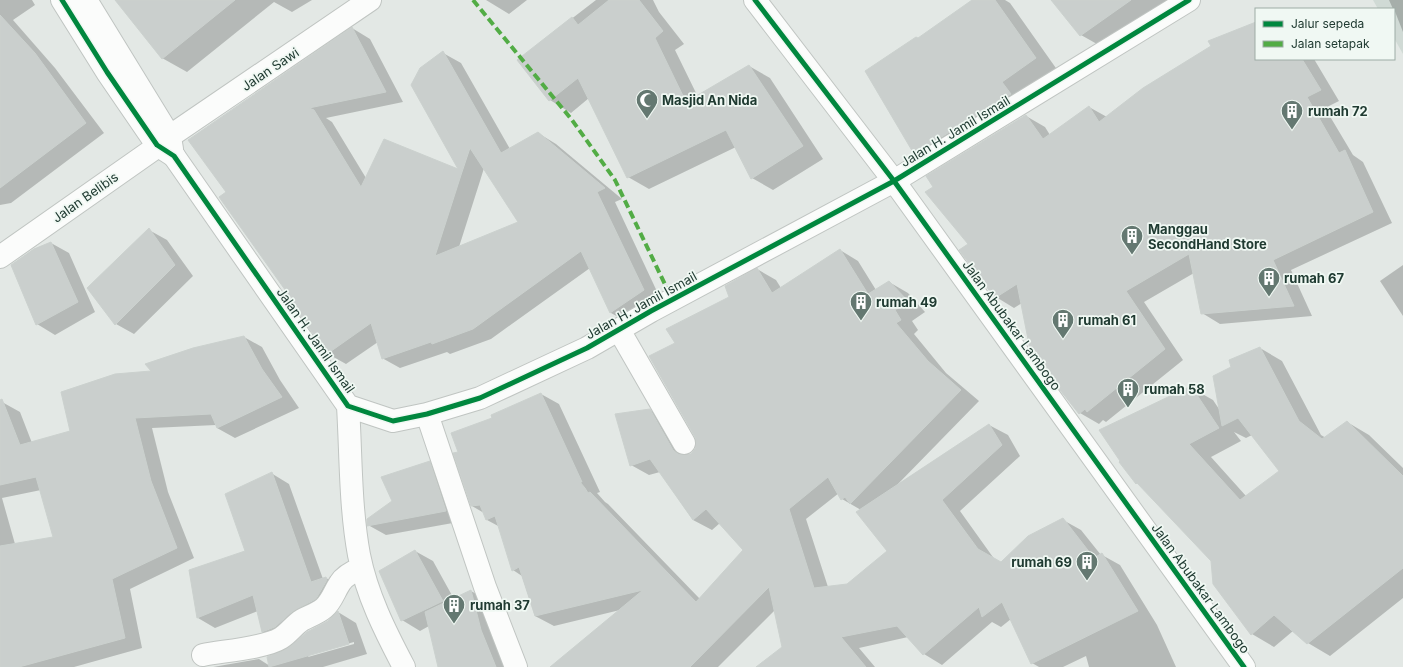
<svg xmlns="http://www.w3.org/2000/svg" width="1403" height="667" viewBox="0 0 1403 667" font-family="Inter,sans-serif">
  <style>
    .built { fill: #d0dad5 }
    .shadow { fill: #0003; fill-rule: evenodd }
    .building { fill: #cacfcd; stroke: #cbd1ce; fill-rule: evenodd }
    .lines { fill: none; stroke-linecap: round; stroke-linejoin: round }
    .minor-casing { stroke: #c0c5c2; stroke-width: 24 }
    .tertiary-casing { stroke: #c0c5c2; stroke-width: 24 }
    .minor { stroke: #fbfcfb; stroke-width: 22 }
    .tertiary { stroke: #fbfcfb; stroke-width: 22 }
    .quiet { stroke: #52ac45; stroke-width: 4; stroke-dasharray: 8 4; stroke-linecap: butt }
    .cycleway-casing { stroke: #f0f8f3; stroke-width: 8 }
    .cycleway { stroke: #00873e; stroke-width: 5 }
    .labels { text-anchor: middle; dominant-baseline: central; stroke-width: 3.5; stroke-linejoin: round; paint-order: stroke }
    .street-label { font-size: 13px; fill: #203b32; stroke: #f0f8f3 }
    .poi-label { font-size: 13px; font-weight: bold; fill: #203b32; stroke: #f0f8f3; text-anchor: start }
  </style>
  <rect width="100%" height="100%" fill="#e3e8e5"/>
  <path class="built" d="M1373 0H1403V54L1394 38V9H1378Z"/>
  <path class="shadow" d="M0 0H32L35 5 13 20 55 68 104 133 11 203 0 205Z
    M116 0H312L292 12 274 2 187 72 162 58Z
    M486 0H527L509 14Z
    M596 0H653L659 12 684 44 675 50 698 97 749 66 770 78 823 159 773 190 752 178 736 147 649 189 628 177 589 98 571 113 550 100 518 60Z
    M973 0H1005L1010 3 1058 71 937 166 914 153 919 39Z
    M1052 0H1172L1104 48 1081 35Z
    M1389 0H1403V32L1394 9H1393Z
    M1256 23V59H1314L1339 101 1325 108 1353 155 1363 162 1392 223 1291 270 1312 316 1220 324 1202 313 1194 273 1144 302 1183 360 1106 422 1103 420 1099 424 1080 413 1057 380 1022 303 1014 308 996 297 969 244 1026 116 1045 127 1050 135 1089 107 1107 117Z
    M352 28 370 39 403 102 326 118 332 122 366 178 460 171 443 53 461 63 510 149 538 133 556 144 622 199 615 202 661 300 629 323 611 313 590 268 491 339 450 354 447 352 400 368 382 358 378 342 346 364 328 354 287 295 290 294 227 193ZM484 168 519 223 459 247 480 181Z
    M149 230 167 240 193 276 134 334 116 324Z
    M51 243 69 253 95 312 55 335 37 324 12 265 34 249Z
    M840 250 858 261 876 290 889 282 908 293 925 312 912 321 918 330 914 334 946 373 979 401 897 485 989 425 1008 435 1020 456 960 511 995 560 1002 563 1063 520 1081 530 1101 555H1102L1120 565 1157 625 1176 667H1089L1086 656 1063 667H1039L1032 663 1011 619 1001 627 992 622 942 665 924 654 908 637 859 648 875 667H791L783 647 775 610 718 667H551L620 610 554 626 535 616 522 576 513 570 500 527 487 520 484 513 472 506 460 452 493 418 541 394 559 404 600 492 597 493 605 502 608 504 700 599 744 550 720 523 712 530 693 520 660 472 649 475 631 465 650 410 668 420 688 455 691 454 696 449 697 443 676 344 730 297 757 269 776 280 781 288ZM839 493 842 499 861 510 889 552 847 585 828 587 806 519Z
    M1403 265V316L1380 281Z
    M244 337 262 347 280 380 299 408 235 438 217 428 216 425 152 428 168 492 194 558 130 589 142 648 74 667H0V403L2 402 20 412 32 443 71 432 153 372ZM41 490 55 538 15 544 2 498Z
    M1260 348 1282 361 1321 435 1326 438 1347 422 1369 435 1403 468V598L1330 656 1308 643 1293 631 1274 647 1252 634 1212 561 1142 486 1137 483 1190 387 1213 400 1221 412 1232 368ZM1234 432 1246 438 1252 435 1281 471 1246 496 1211 457 1241 441Z
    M430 462 447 473 464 521 386 535 368 525 393 502Z
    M271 473 289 484 323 579 326 578 344 588 280 642 262 632 258 611 215 628 198 618 246 551Z
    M415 551 433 561 454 599 471 591 489 601 509 667H439L429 626 420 631 402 620Z
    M338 612 356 623 367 654 323 667H213L259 659 270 666 289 649 329 621ZM354 642V644L308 657 310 654Z"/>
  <path class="building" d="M115 0H235L162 59Z
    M609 0H639L663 31 655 38 686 102 749 65 803 146 751 179 726 130 627 178 578 78 549 101 517 60 572 17 578 25Z
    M972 0H995L1036 58 1002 82 1011 94 914 154 865 71 916 37 918 38Z
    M1051 0H1131L1080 36Z
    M0 15 35 53 86 123 0 188Z
    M1256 22V59H1302L1321 90 1307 97 1339 153 1345 150 1373 212 1273 260 1294 306 1201 314 1189 254 1126 291 1165 349 1087 412 1085 409 1079 414 1053 381 1055 380 1045 369 1030 349 1017 284 995 298 959 250 968 244 925 192 933 187 926 176 1026 115 1043 139 1089 106 1099 122 1143 88 1211 46 1208 41Z
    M352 27 386 92 309 108 314 110 361 187 384 139 458 169 411 85 420 68 443 51 501 153 538 132 605 188 597 192 644 290 610 313 581 251 473 329 432 344 431 342 382 359 371 323 327 354 286 295 288 294 219 197 226 192 188 140ZM470 148 518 222 435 256 461 175Z
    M149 228 175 265 115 325 87 288Z
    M51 242 78 302 36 325 11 265 34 249Z
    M840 249 868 294 889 281 908 301 895 310 901 320 896 323 928 361 961 390 850 504 845 497 841 500 828 477 789 509 814 588 847 584 887 551 856 512 989 424 1002 445 942 500 978 549 1001 562 1028 536 1063 518 1094 558 1102 553 1138 611 1031 664 1002 602 982 617 979 607 923 655 897 626 841 637 866 667H756L782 647 769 587 690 667H550L643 590 535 616 519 567 512 571 495 516 486 520 480 505 471 506 453 453 458 452 451 433 492 418 491 415 541 393 582 482H580L585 488 588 493 590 492 696 602 743 550 706 509 693 520 650 459 630 466 615 414 650 409 673 450 678 454 684 455 691 454 695 449 696 443 695 437 649 356 675 343 666 329 729 297 725 286 757 268 772 293Z
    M244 336 262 369 282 397 217 428 211 414 135 418 151 481 177 548 112 579 125 638 19 667H0V546L53 537 36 477 0 485V400L2 399 20 445 70 431 61 392 115 374 151 371 145 364 193 348Z
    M1260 347 1299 421 1322 439 1347 421 1403 476V568L1307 644 1274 615 1251 635 1213 584 1211 561 1137 483 1136 484 1119 462 1120 461 1099 430 1191 386 1219 428 1189 444 1240 500 1279 471 1238 418 1222 426 1213 376 1231 367 1229 360Z
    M430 461 446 511 367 526V519L392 501 381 477Z
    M272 472 311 582 326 577 327 580 316 599 292 612 275 627 262 632 253 595 197 618 189 570 245 551 225 494Z
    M415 550 443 601 401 621 379 571Z
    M471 590 481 630 496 667H438L425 612Z
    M338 611 349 644 269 667 267 657 288 648 307 632 328 621Z"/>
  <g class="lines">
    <g class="minor-casing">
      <path id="minor" d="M755 0 894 181 1244 667
        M174 156 348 406 393 421 427 414 480 398 587 348 651 311 894 181 1189 0
        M0 257 151 151 157 145 370 0
        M619 330 684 443
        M348 406C351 455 350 506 359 555 367 595 385 631 404 667
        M427 414 485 587 516 667
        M203 655C223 651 265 648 281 638 289 633 294 625 302 620 309 616 317 614 324 608 332 601 334 592 340 583 345 575 354 571 362 568"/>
    </g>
    <g class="tertiary-casing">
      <path id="tertiary" d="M62 0 107 72 157 145 174 156
        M86 0 170 137 172 149"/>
    </g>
    <use href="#minor" class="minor"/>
    <use href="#tertiary" class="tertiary"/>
    <path class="quiet" d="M473 0 572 120 615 180 672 299"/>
    <g class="cycleway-casing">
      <path id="cycleway" d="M62 0 107 72 157 145 174 156 348 406 393 421 427 414 480 398 587 348 651 311 894 181 1189 0
        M755 0 894 181 1244 667"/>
    </g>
    <use href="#cycleway" class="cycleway"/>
  </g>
  <defs>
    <g id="mosque-pin" transform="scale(1.15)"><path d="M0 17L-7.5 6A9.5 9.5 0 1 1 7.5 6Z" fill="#647871" stroke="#f0f8f3"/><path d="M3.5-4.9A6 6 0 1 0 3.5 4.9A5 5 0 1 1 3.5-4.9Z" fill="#fff"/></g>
    <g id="building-pin" transform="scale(1.15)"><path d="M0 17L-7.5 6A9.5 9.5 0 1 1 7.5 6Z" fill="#647871" stroke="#f0f8f3"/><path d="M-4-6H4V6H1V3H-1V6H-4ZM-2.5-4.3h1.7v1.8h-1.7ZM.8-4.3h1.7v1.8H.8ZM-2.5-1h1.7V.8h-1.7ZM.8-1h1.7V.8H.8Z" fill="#fff"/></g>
  </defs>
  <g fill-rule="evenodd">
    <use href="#mosque-pin" x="647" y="100"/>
    <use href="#building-pin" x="1292" y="111"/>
    <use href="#building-pin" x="1132" y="236"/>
    <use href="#building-pin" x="1269" y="278"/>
    <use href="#building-pin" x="861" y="302"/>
    <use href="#building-pin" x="1063" y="320"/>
    <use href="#building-pin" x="1128" y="389"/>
    <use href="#building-pin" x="1087" y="562"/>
    <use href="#building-pin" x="454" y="605"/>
  </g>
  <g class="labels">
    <g class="street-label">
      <text transform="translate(270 69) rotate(-34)">Jalan Sawi</text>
      <text transform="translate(955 131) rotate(-31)">Jalan H. Jamil Ismail</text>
      <text transform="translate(85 197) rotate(-35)">Jalan Belibis</text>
      <text transform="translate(641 305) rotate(-29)">Jalan H. Jamil Ismail</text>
      <text transform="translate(1012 325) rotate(54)">Jalan Abubakar Lambogo</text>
      <text transform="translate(316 340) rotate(55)">Jalan H. Jamil Ismail</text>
      <text transform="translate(1201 588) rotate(54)">Jalan Abubakar Lambogo</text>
    </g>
    <g class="poi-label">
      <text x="662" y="100">Masjid An Nida</text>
      <text x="1308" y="111">rumah 72</text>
      <text x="1148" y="229">Manggau<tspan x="1148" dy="15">SecondHand Store</tspan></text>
      <text x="1284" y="278">rumah 67</text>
      <text x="876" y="302">rumah 49</text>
      <text x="1078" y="320">rumah 61</text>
      <text x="1144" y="389">rumah 58</text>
      <text x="1072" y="562" text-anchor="end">rumah 69</text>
      <text x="470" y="605">rumah 37</text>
    </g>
  </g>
  <rect x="1255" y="8" width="140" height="52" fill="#f0f8f3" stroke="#9daca6"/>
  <rect x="1263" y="21" width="20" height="6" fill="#00873e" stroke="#9daca6"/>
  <text x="1291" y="28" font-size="12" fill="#203b32">Jalur sepeda</text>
  <rect x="1263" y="41" width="20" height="6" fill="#52ac45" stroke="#9daca6"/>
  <text x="1291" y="48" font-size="12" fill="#203b32">Jalan setapak</text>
</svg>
